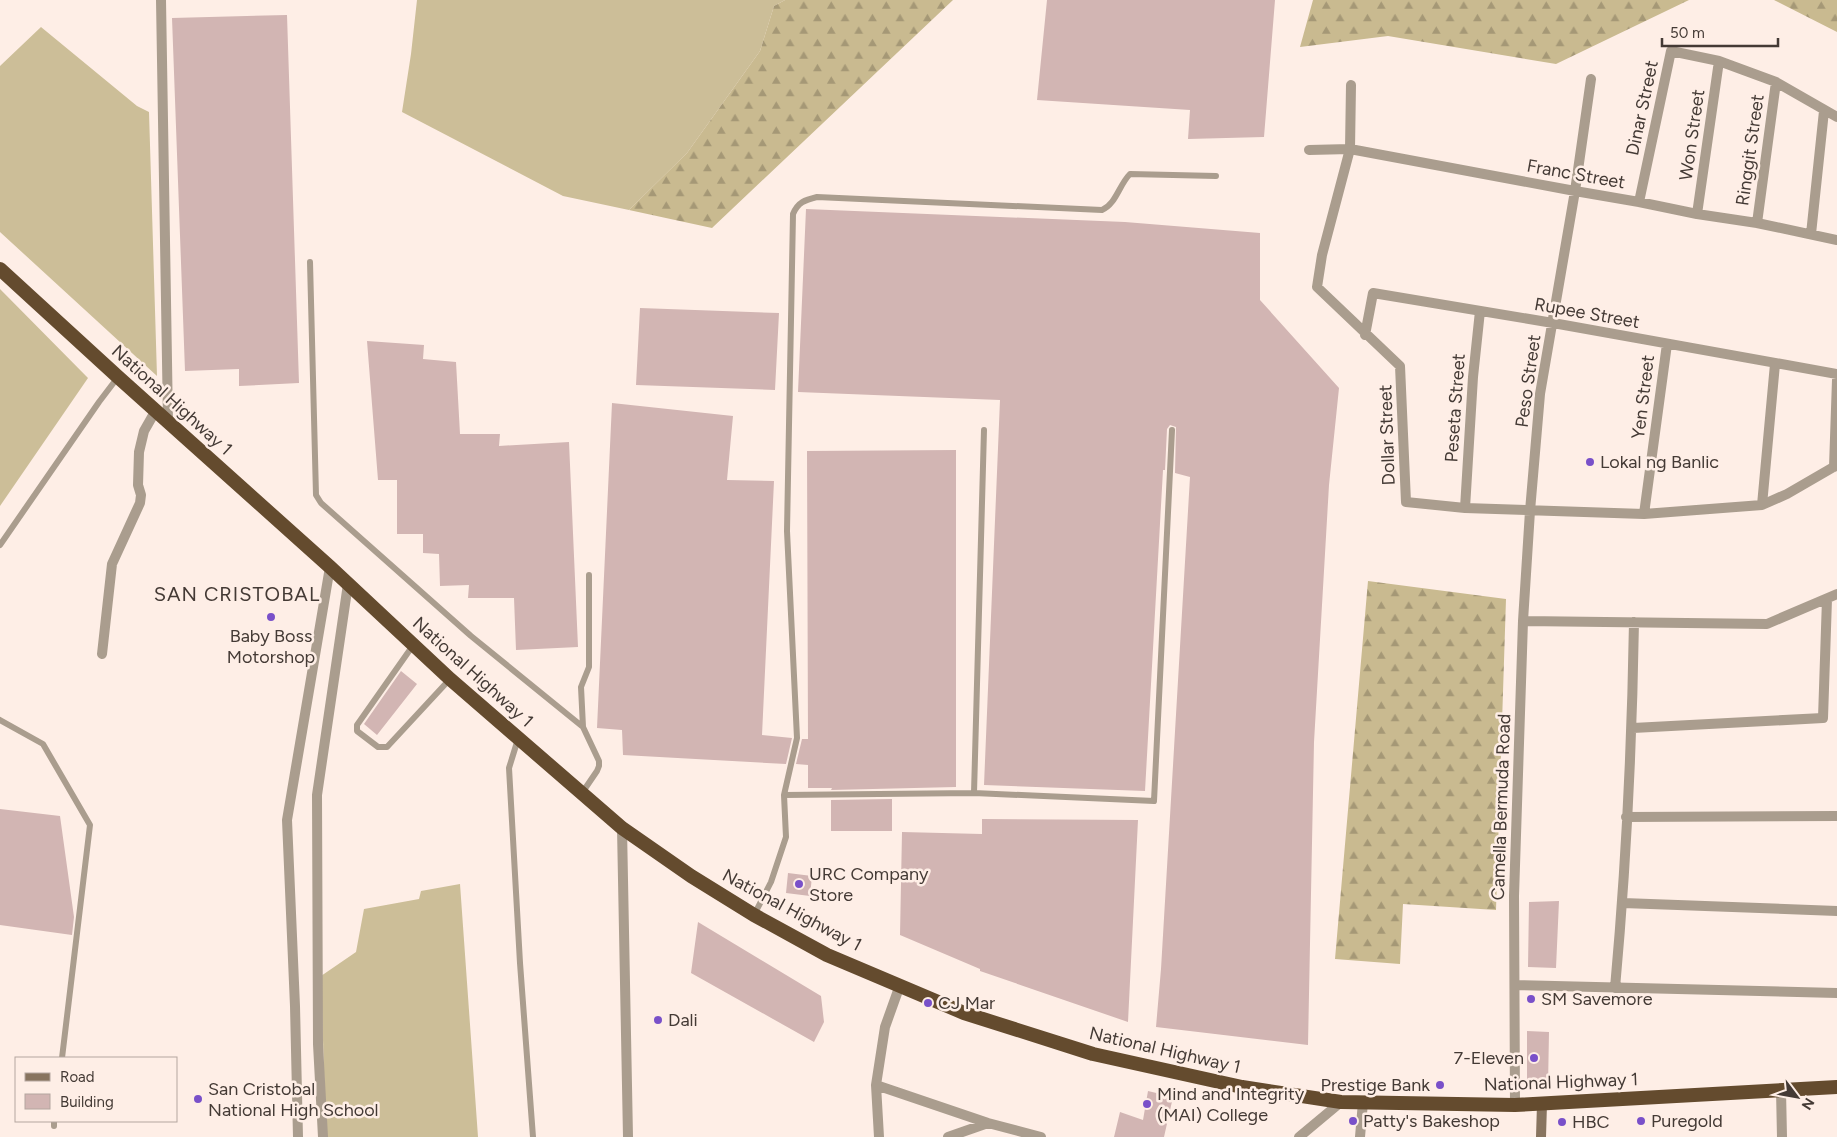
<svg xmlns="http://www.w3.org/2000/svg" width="1837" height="1137" viewBox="0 0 1837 1137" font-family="Figtree,sans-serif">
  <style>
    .grass { fill: #ccbe98 }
    .forest { fill: url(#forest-firs) }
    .building { fill: #d2b5b3 }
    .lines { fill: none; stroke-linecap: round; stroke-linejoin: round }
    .service { stroke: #aa9d8e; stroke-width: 6 }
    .minor { stroke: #aa9d8e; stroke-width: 10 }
    .tertiary { stroke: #aa9d8e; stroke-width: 10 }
    .secondary { stroke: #88745f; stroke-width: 10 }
    .trunk { stroke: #644b2e; stroke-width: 14 }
    .poi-dot { fill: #7950c9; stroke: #feeee6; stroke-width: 2 }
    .labels { text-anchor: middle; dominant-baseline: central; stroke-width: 5; stroke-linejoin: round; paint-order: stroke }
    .street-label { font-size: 18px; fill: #443a35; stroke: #feeee6 }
    .poi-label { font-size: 18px; fill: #443a35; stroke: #feeee6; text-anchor: start }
    .quarter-label { font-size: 20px; letter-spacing: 1px; fill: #443a35; stroke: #feeee6 }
  </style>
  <defs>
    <pattern id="forest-firs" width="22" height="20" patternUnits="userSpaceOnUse" patternTransform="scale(1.25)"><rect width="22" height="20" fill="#c9ba90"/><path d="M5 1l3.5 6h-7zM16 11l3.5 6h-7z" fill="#a59876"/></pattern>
  </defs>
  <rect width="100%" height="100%" fill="#feeee6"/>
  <path class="grass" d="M417 0H785L774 6 760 51 687 153 629 210 563 196 402 112 411 54Z
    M41 27 137 106 149 112 157 376 0 232V66Z
    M0 289 88 378 0 506Z
    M460 884 478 1137H326L321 976 356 952 364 909 419 899 421 891Z"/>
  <path class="forest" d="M785 0H953L712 228 629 210 687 153 760 51 774 6Z
    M1313 0H1689L1556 64 1388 36 1300 47Z
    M1774 0H1837V32Z
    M1368 581 1506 599 1496 910 1403 904 1400 964 1335 959Z"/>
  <path class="building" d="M1047 0H1275L1264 137 1188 139 1190 110 1037 100Z
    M287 15 299 383 239 386V369L185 371 172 18Z
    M806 209 1125 222 1260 233V300L1339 388 1329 485 1314 742 1308 1045 1156 1027 1161 969 1190 477 1175 473 1176 427 1170 425 1167 429 1165 470H1163L1145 791 984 785 1000 400 798 392Z
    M640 308 779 313 775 390 636 385Z
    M367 341 424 345 423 359 456 362 460 434H500L499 446 569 442 578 647 516 650 514 598H468L469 585 440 586 439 554 423 553V534H397V480H378Z
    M612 403 733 416 727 480 774 481 762 735 792 738 786 764 623 755 622 730 597 728Z
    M956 450V787L831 790 832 788H808V765L796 764 802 739H808L807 451Z
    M401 671 417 684 377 735 364 724Z
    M892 799V831H831V800Z
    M0 809 60 816 74 917 72 935 0 925Z
    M982 819 1138 820 1128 1022 980 971V969L900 935 902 832 982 834Z
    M788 873 812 876 810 896 786 893Z
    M1559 901 1556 968 1528 967 1529 902Z
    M698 922 821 996 824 1022 814 1042 691 973Z
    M1527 1031 1549 1032 1548 1086 1527 1087Z
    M1148 1091 1173 1097 1164 1137H1114L1120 1112 1143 1120Z"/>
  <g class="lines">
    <path class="service" d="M310 262 316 495 321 503 471 636 583 727
      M0 545 99 402 118 377
      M414 644 357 725V731L378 747H387L450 679
      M0 720 43 744 90 825 62 1058
      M518 739 509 768 520 963 533 1137
      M582 793 597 771 599 766V761L583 727 581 687 589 667V575
      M974 793 984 430
      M784 795 974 793 1154 801 1172 430
      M754 915 771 882 786 837 784 795 797 738 787 531 793 214C798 202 805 200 817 197L1102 210C1116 204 1119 185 1130 174L1216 176
      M54 1126V1121"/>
    <path class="minor" d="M161 0 168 421
      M1351 85 1350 149 1322 255 1317 287 1400 366 1406 502 1465 508 1644 514 1762 505 1787 494 1837 465
      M1309 150 1350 149 1575 191 1639 202 1697 214 1757 223 1837 240
      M1639 202 1671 51 1719 61 1776 82 1837 117
      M1697 214 1719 61
      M1757 223 1776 82
      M1811 234 1824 111
      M1365 335 1373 293 1553 323 1837 374
      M1834 467 1837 380
      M1762 505 1775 364
      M1465 508 1473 377 1480 311
      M1644 514 1667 344
      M1523 621 1767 624 1837 594
      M102 654 112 564 140 503 141 495 138 485 139 452 144 431 156 410
      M1633 728 1823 718 1827 599
      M1626 817 1837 816
      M622 828 628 1137
      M1623 903 1837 911
      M1515 985 1837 993
      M1615 988C1626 867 1632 745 1634 622
      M876 1085 988 1123 1041 1137
      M1781 1090 1782 1137
      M1515 1105 1514 896 1523 621 1530 511 1540 394 1575 191 1591 79
      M298 1137 295 1006 287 820 330 567
      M323 1137 318 1044 317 795 348 584
      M879 1137 876 1085 885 1027 900 985
      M948 1137 988 1123
      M1360 1137 1363 1102"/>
    <path class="tertiary" d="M1299 1137 1341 1102"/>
    <path class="secondary" d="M1541 1137 1542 1104"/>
    <path class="trunk" d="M0 269 118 377 330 567 450 679 622 828 691 876 754 915 827 955 964 1013 1093 1054 1242 1087 1341 1102 1515 1105 1837 1087"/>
  </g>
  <g class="poi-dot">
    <circle cx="1590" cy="462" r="5"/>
    <circle cx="271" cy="617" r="5"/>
    <circle cx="799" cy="884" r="5"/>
    <circle cx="1531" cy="999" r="5"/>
    <circle cx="928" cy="1003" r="5"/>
    <circle cx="658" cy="1020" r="5"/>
    <circle cx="1534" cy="1058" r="5"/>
    <circle cx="1440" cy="1085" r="5"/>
    <circle cx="198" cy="1099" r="5"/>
    <circle cx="1147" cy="1104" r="5"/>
    <circle cx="1353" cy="1121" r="5"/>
    <circle cx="1641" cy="1121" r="5"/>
    <circle cx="1562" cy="1122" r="5"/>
  </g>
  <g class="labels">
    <g class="street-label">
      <text transform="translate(1642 108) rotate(-78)">Dinar Street</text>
      <text transform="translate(1692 135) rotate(-82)">Won Street</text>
      <text transform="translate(1750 150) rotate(-82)">Ringgit Street</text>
      <text transform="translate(1576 174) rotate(10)">Franc Street</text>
      <text transform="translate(1587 313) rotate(10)">Rupee Street</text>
      <text transform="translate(1528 381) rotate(-82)">Peso Street</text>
      <text transform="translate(1643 397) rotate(-83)">Yen Street</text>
      <text transform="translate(172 400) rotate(42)">National Highway 1</text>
      <text transform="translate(1455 408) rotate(-86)">Peseta Street</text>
      <text transform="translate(1387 435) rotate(-92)">Dollar Street</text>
      <text transform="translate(473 672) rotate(42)">National Highway 1</text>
      <text transform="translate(1501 807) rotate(-88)">Camella Bermuda Road</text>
      <text transform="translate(792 910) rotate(28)">National Highway 1</text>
      <text transform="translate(1165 1050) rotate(13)">National Highway 1</text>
      <text transform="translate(1561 1082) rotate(-2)">National Highway 1</text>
    </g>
    <g class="poi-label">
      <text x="1600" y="462">Lokal ng Banlic</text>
      <text x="271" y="636" text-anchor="middle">Baby Boss<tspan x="271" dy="21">Motorshop</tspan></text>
      <text x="809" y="874">URC Company<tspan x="809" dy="21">Store</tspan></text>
      <text x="1541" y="999">SM Savemore</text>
      <text x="938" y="1003">CJ Mar</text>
      <text x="668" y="1020">Dali</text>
      <text x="1524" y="1058" text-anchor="end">7-Eleven</text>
      <text x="1430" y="1085" text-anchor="end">Prestige Bank</text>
      <text x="208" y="1089">San Cristobal<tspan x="208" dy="21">National High School</tspan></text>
      <text x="1157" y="1094">Mind and Integrity<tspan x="1157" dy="21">(MAI) College</tspan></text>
      <text x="1363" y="1121">Patty's Bakeshop</text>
      <text x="1651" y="1121">Puregold</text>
      <text x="1572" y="1122">HBC</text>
    </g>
    <g class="quarter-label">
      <text x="237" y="594">SAN CRISTOBAL</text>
    </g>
  </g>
  <rect x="15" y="1057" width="162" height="65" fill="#feeee6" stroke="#b4a69f"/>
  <rect x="25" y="1073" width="25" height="8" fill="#88745f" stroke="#b4a69f"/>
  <text x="60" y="1082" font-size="15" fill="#443a35">Road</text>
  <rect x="25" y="1094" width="25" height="15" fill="#d2b5b3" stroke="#b4a69f"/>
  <text x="60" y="1107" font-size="15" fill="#443a35">Building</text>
  <g transform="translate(1797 1097) rotate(122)" stroke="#feeee6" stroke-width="4" paint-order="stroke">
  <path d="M0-4L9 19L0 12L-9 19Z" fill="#443a35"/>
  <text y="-8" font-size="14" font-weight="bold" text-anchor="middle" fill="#443a35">N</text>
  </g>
  <path d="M1662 38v8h116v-8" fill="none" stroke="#443a35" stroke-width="2.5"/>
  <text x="1670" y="38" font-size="15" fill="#443a35" stroke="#feeee6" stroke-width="4" paint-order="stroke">50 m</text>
</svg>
